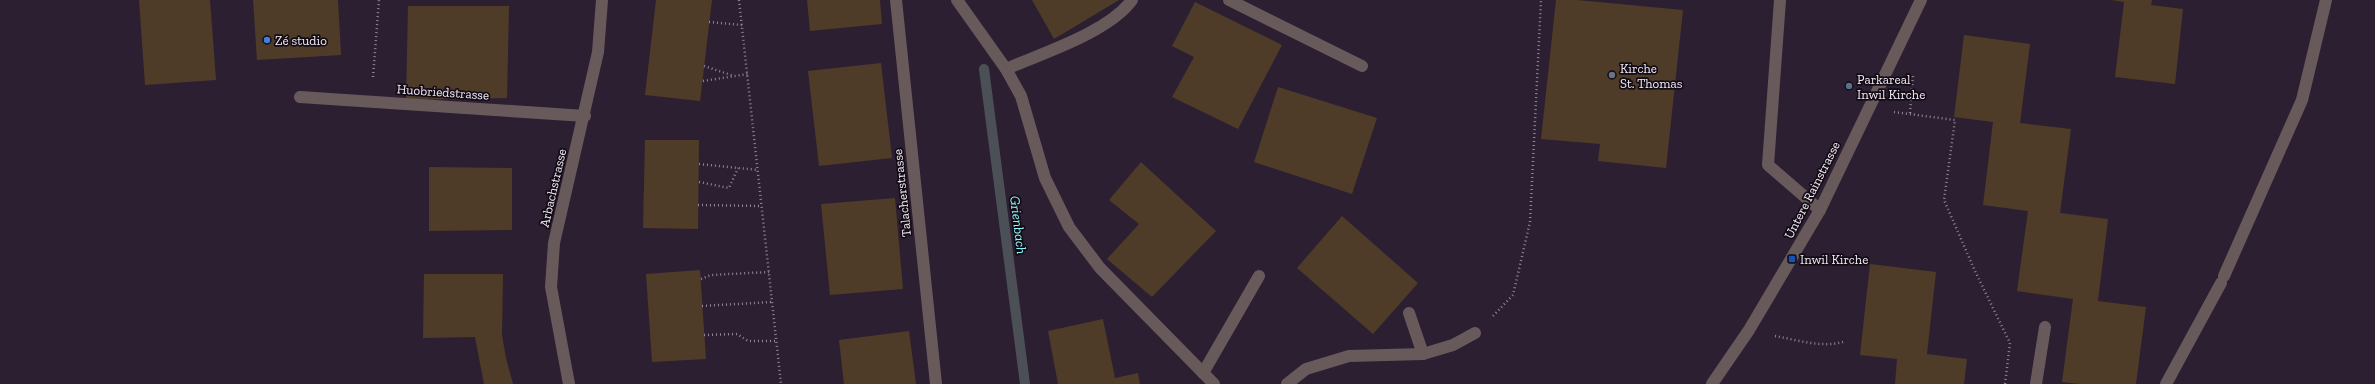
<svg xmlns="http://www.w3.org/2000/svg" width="2375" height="384" viewBox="0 0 2375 384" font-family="'Zilla Slab',serif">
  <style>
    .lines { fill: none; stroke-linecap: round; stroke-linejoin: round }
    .stream { stroke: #4a5056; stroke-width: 10 }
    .building { fill: #4e3c28 }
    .path { stroke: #928696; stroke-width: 2.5; stroke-dasharray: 1 3; stroke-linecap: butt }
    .lane { stroke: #685a5b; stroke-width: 12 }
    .street { stroke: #685a5b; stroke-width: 12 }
    .shop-dot { fill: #3f7fe0; stroke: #120c14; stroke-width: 1.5 }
    .worship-dot { fill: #6b7280; stroke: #120c14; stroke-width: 1.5 }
    .service-dot { fill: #5c6f8a; stroke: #120c14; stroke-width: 1.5 }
    .transit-dot { fill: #1a4fb4; stroke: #120c14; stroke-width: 1.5 }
    .labels { text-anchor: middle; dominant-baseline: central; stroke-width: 3.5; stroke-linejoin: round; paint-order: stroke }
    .poi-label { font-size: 13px; fill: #f5ebf8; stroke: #120c14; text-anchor: start }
    .street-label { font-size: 13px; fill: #f5ebf8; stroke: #120c14 }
    .water-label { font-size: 14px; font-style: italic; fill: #8ef0f9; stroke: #120c14 }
  </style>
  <rect width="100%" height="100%" fill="#2d1f32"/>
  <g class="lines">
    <path class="stream" d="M984 69 1025 384"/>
  </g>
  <path class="building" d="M139 0H210L216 80 145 85Z
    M253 0H338L341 55 257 60Z
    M656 0H712L700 101 645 95Z
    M807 0H880L882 24 810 31Z
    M1032 0H1119L1054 39Z
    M1556 0H1577L1683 10 1666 168 1598 161 1600 144 1541 139Z
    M2111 0H2152L2151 5 2183 9 2175 84 2115 77 2124 2Z
    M1195 2 1282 45 1238 129 1172 97 1194 57 1172 46Z
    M408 6H509L507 98 406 100Z
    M1964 35 2030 44 2020 123 2071 129 2060 213 2108 219 2098 301 2146 307 2136 384H2080L2062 382 2073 299 2017 291 2028 211 1983 205 1993 122 1954 117Z
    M881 63 892 158 819 166 808 71Z
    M1278 87 1377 118 1352 194 1254 162Z
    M645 140H699L698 229 643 228Z
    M1141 162 1216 231 1152 297 1107 259 1139 224 1109 200Z
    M429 167 512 168V230L429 231Z
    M895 198 903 289 830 295 821 204Z
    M1342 216 1418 283 1373 334 1297 268Z
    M1870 264 1936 272 1927 354 1967 359 1964 384H1895L1897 359 1860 355Z
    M700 270 706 359 652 362 646 274Z
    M424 274H503L502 335 506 358 513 384H484L475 337 423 338Z
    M1103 319 1115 378 1138 373 1140 384H1058L1048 331Z
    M909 331 916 384H844L839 340Z"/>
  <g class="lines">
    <path class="path" d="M739 0 781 384
      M709 22 742 25
      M704 66 734 76
      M373 77 379 0
      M703 81 748 74
      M1894 112 1955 120 1944 200 1975 271 2010 343 2005 384
      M1910 113 1913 76
      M699 164 758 170
      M699 182 729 188 738 168
      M698 205 762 206
      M701 279 711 275 769 272
      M702 306 772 302
      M1493 316 1513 295 1530 222 1541 0
      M704 335 737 334 748 341H776
      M1775 336C1797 340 1821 348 1843 342"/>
    <path class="lane" d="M896 0 936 384
      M1229 0 1362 66
      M1780 0 1768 165 1820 210
      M1006 69C1043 53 1109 32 1132 0
      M300 97 585 116
      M2224 276 2302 100 2326 0
      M1409 313 1423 354
      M1203 373 1259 276
      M2036 384 2045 327
      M2166 384 2221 283"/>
    <path class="street" d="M957 0 1006 69 1021 96 1045 178 1069 227 1100 268 1214 384
      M569 384 551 287 554 243 598 52 602 0
      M1287 384 1306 369 1349 356 1423 354 1453 345 1475 333
      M1712 384 1749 330 1820 210 1921 0"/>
  </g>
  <circle class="shop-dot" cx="267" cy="40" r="4"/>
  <circle class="worship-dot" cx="1612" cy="75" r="4"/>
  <circle class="service-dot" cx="1849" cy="86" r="4"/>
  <rect class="transit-dot" x="1788" y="255" width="8" height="8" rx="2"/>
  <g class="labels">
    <g class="poi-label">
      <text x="275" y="40">Zé studio</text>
      <text x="1620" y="68">Kirche<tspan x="1620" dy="15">St. Thomas</tspan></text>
      <text x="1857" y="79">Parkareal<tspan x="1857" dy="15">Inwil Kirche</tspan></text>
      <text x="1800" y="259">Inwil Kirche</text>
    </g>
    <g class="street-label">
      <text transform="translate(443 92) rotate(4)">Huobriedstrasse</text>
      <text transform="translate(553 188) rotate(-77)">Arbachstrasse</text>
      <text transform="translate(1812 190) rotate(-63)">Untere Rainstrasse</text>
      <text transform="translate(902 193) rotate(-96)">Talacherstrasse</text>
    </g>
    <g class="water-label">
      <text transform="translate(1018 225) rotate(83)">Grienbach</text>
    </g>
  </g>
</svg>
